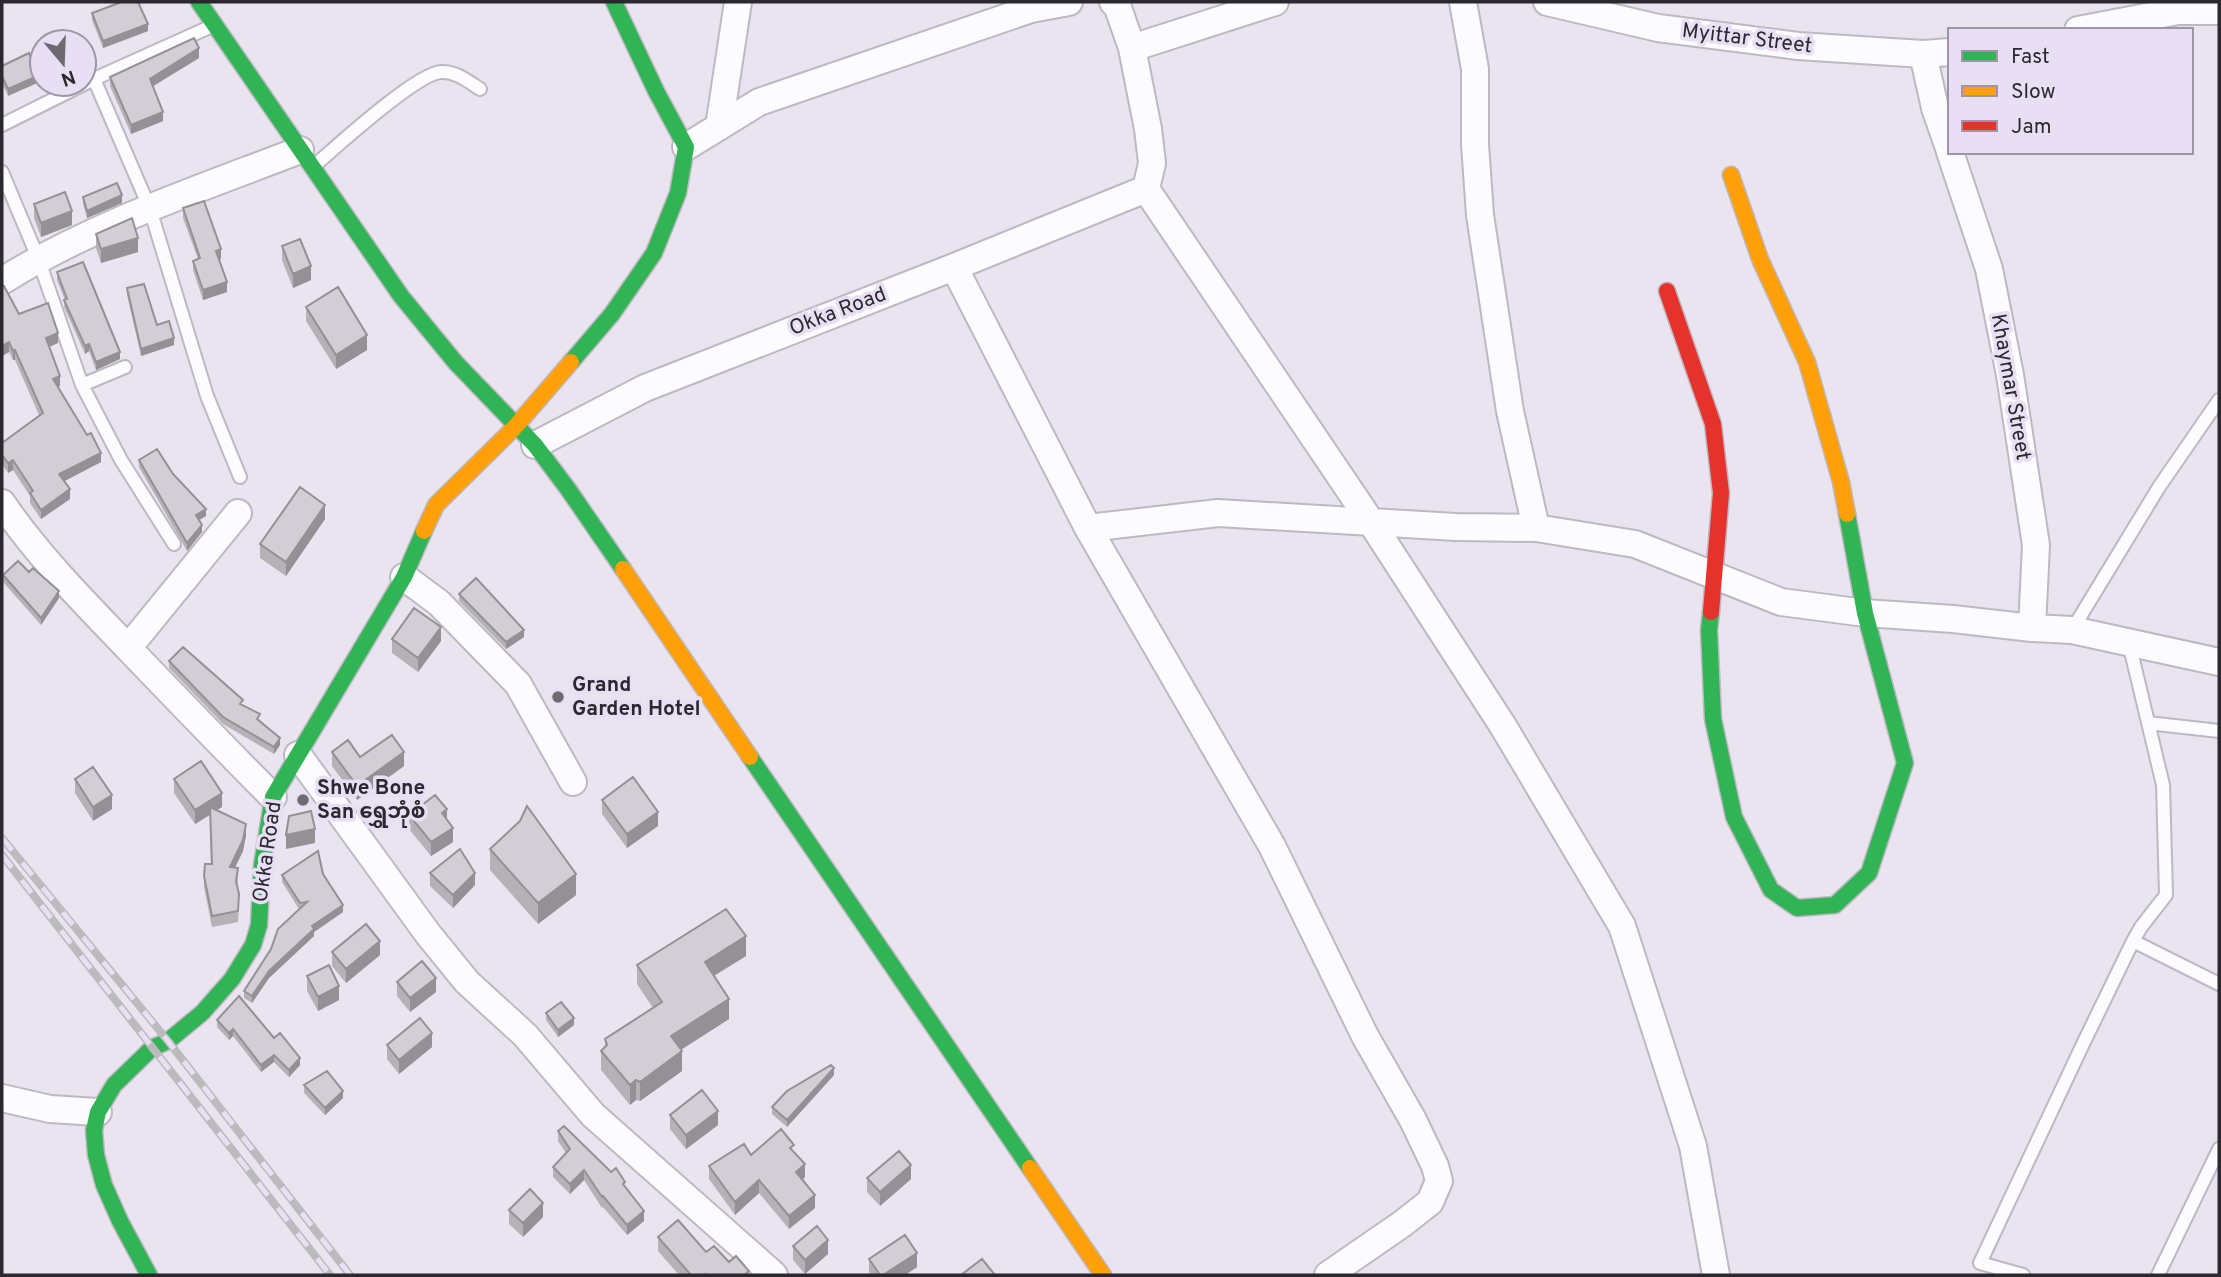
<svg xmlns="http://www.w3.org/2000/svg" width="2221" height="1277" viewBox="0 0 2221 1277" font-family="Overpass,'Noto Sans Myanmar',sans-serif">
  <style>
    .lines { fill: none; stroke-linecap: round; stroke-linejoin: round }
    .lane-casing { stroke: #bdb9c2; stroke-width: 16 }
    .street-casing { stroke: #bdb9c2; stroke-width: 30 }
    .fast-casing { stroke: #bdb9c2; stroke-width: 19 }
    .slow-casing { stroke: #bdb9c2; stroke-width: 19 }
    .jam-casing { stroke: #bdb9c2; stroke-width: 19 }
    .lane { stroke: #fcfbfd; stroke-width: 12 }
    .street { stroke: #fcfbfd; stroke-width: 26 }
    .fast { stroke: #30b455; stroke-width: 16 }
    .slow { stroke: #ff9f0a; stroke-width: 16 }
    .jam { stroke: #e5322d; stroke-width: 16 }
    .rail-casing { stroke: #bbbabd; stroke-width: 8 }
    .rail { stroke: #e9dff4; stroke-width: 5; stroke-dasharray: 16; stroke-linecap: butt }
    .wall { fill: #b5b1b7 }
    .shaded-wall { fill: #949095 }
    .building { fill: #d3ced5; stroke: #949095; stroke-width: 2 }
    .poi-dot { fill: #6e6a72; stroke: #e9dff4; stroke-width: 2.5 }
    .labels { text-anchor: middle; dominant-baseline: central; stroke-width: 7; stroke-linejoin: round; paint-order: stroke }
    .street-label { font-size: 21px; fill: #2b282f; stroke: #e9dff4 }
    .poi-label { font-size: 21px; font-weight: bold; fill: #2b282f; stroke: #e9dff4; text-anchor: start }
  </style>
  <rect width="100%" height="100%" fill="#e9e4ef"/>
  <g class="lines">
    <g class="lane-casing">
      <path id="lane" d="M94 79 150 209 207 396 240 477
        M2 125 94 79 212 26
        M315 165C337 146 417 73 441 72 456 71 469 82 480 89
        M2 172 38 258 82 385 121 460 174 544
        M82 385 125 367
        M2072 630 2159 487 2219 400
        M2148 723 2219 731
        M2133 941 2219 984
        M2023 1275 1980 1263 2083 1044 2133 941 2141 927 2166 895 2163 785 2129 643
        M2158 1275 2219 1149"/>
    </g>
    <g class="street-casing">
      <path id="street" d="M1113 2 1117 5 1132 48 1148 129 1152 163 1146 189 1371 522 1503 726 1622 926 1693 1146 1716 1275
        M1463 2 1475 69V144L1480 215 1510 411 1536 528
        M1547 2 1658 28 1798 46 1923 54 1950 52
        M2078 30 2178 11H2219
        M1132 48 1275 2
        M1923 54 1935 108 1950 151
        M719 127 738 2
        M686 147 759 102 1031 9 1069 2
        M1950 152 1989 269 2010 375 2036 545 2032 628
        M954 267 1088 528 1272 846 1365 1036 1413 1120 1435 1166 1439 1181 1430 1202 1402 1224 1328 1275
        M2 281C91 225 202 188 300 150
        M535 445 645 388 954 267 1146 189
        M2 503C37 555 85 603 128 648 176 698 224 748 273 797
        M1088 528 1218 513 1456 527 1536 528 1635 544 1781 602 1865 613 1953 619 2032 628 2072 630 2219 662
        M404 577 439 603 518 684 573 782
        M128 648 238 513
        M298 755 428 934 467 982 525 1035 593 1115 774 1275
        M2 1098 50 1109 98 1112"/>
    </g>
    <g class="fast-casing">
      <path id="fast" d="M199 2 401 296 456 363 535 445 568 489 623 569
        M571 362 612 314 654 253 678 193 686 147 656 91 614 2
        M1711 612 1709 630 1713 719 1734 817 1771 890 1797 908 1835 905 1869 873 1905 763 1865 613 1847 514
        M750 757 1030 1168
        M149 1275 120 1221 104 1185 96 1155 94 1130 98 1112 114 1085 152 1048 168 1041 202 1013 232 979 253 945 259 925 262 865 273 797 404 577 424 531"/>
    </g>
    <g class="slow-casing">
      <path id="slow" d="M1731 175 1760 259 1807 362 1841 482 1847 514
        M424 531 436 505 515 427 571 362
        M623 569 750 757
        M1030 1168 1103 1275"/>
    </g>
    <g class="jam-casing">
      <path id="jam" d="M1667 291 1713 424 1721 493 1711 612"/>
    </g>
    <use href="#lane" class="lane"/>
    <use href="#street" class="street"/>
    <use href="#fast" class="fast"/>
    <use href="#slow" class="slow"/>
    <use href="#jam" class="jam"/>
    <g class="rail-casing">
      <path id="rail" d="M2 838 168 1041 350 1275
        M2 855 330 1275"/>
    </g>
    <use href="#rail" class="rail"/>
  </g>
  <path class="wall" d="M117 2H138L148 31 103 48 92 20V13L117 3Z
    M29 53 8 96 2 83V66Z
    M199 58 153 86 163 121 131 134 110 86V77Z
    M83 197 122 203 87 218 83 204Z
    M34 204 72 225 41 237 34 218Z
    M183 208 221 259 219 260 227 292 203 300 193 270V261L198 259 183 218Z
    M96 234 138 252 101 263 96 248Z
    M282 246 311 280 293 288 282 260Z
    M57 272 120 359 96 370 89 351 85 354 64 307 65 300 57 280Z
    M127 288 157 325 174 345 141 356 127 295Z
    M306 307 367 350 336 369 306 321Z
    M19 314 58 343 49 347 60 386 57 387 101 462 64 481 70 499 41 519 30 503V496L13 470 8 473 2 464V443L39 415 15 360H13L9 352 2 356Z
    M139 460 173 474 206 516 199 520 202 532 187 551 139 467Z
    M325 519 286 576 260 558V544Z
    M3 575 59 598 41 625 3 582Z
    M459 594 524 637 506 649 459 601Z
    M392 639 441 641 418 672 392 653Z
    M169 661 243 705 260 722 280 745 274 754 223 724 169 668Z
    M332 752 360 757 404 766 357 800 332 766Z
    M75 779 112 809 93 821 75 793Z
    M174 779 222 807 216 810 246 835 243 851 235 867 238 879 237 886 239 905 238 922 212 927 204 887V876L211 864 210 815 195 824 174 793Z
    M602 800 658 826 627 848 602 814Z
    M409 815 453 842 431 856 409 829Z
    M520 821 576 895 538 924 490 870V849Z
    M430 873 475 885 453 908 430 886Z
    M323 874 343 912 314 932V936L269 978 252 1003 244 998V991L299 909 282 882V875Z
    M332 952 380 955 346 983 332 966Z
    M746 956 714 976 729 1019 681 1050 682 1071 640 1101 636 1100 630 1105 601 1070V1051L605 1048V1039L653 1008 637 984V965Z
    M307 976 339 1000 318 1011 307 991Z
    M397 982 436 992 410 1012 397 996Z
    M546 1013 574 1025 558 1037 546 1020Z
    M217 1020 274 1038 300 1065 289 1077 274 1062 261 1072 233 1036 229 1040 217 1027Z
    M387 1045 432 1047 399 1074 387 1059Z
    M834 1075 787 1127 772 1114V1107Z
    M304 1085 343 1098 325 1115 304 1093Z
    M670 1115 718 1125 686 1149 670 1129Z
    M558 1131 625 1187 644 1221 627 1235 603 1207 602 1208 584 1180 570 1194 553 1177V1167L566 1153 558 1141Z
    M794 1152 805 1177 803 1180 815 1208 789 1229 759 1193 735 1215 709 1179V1166L751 1155Z
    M867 1178 911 1179 880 1206 867 1192Z
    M509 1210 543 1217 523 1237 509 1224Z
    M658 1237 706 1252 729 1262 749 1275H679L658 1251Z
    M793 1246 828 1254 805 1274 793 1260Z
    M869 1259 917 1267 905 1275H871L869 1273Z"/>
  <path class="shaded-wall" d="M148 24V31L103 48V41Z
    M199 48V58L150 88V79Z
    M42 74V81L8 96V89Z
    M163 112V121L131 134V125Z
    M122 195V203L87 218V211Z
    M72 211V225L41 237V223Z
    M138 238V252L101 263V249Z
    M221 249V259L216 261V251Z
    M311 266V280L293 288V274Z
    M227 282V292L203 300V290Z
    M58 333V343L46 348V338Z
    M367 335V350L336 369V355Z
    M174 338V345L141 356V349Z
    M9 342V352L2 356V346Z
    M89 344V351L85 354V346Z
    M15 350V360H13V351Z
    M120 352V359L96 370V362Z
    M60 376V386L53 389V379Z
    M101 453V462L59 484V474Z
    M13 460V470L8 473V463Z
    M70 489V499L41 519V510Z
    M325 505V519L286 576V562Z
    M206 509V516L196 522V515Z
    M202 525V532L187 551V543Z
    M59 591V598L41 625V618Z
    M441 627V641L418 672V658Z
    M524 630V637L506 649V642Z
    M280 738V745L274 754V747Z
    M404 752V766L357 800V786Z
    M222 793V807L195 824V810Z
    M112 795V809L93 821V807Z
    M447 809V823L442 813Z
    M658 812V826L627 848V834Z
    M246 824V835L243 851 230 878V867Z
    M453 828V842L431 856V842Z
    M315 829V843L286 849V835Z
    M475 873V885L453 908V895Z
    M576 874V895L538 924V903Z
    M343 905V912L314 932V936L269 978 252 1003V996L269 971 312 926Z
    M746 936V956L705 981V962Z
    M380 941V955L346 983V969Z
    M436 978V992L410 1012V998Z
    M339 986V1000L318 1011V997Z
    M729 999V1019L671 1056V1036Z
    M574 1018V1025L558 1037V1030Z
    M233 1029V1036L229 1040V1033Z
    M432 1033V1047L399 1074V1060Z
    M682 1051V1071L640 1101V1082Z
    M274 1055V1062L261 1072V1065Z
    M300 1058V1065L289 1077V1070Z
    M834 1068V1075L787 1127V1120Z
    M636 1080V1100L630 1105V1085Z
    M343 1091V1098L325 1115V1108Z
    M718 1111V1125L686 1149V1135Z
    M805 1164V1177L796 1185V1172Z
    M911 1165V1179L880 1206V1192Z
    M584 1170V1180L570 1194V1184Z
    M759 1180V1193L735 1215V1202Z
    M815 1195V1208L789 1229V1216Z
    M543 1203V1217L523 1237V1223Z
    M644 1211V1221L627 1235V1225Z
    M828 1240V1254L805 1274V1260Z
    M917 1253V1267L905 1275H883Z"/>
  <path class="building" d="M118 2H138L148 24 103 41 92 13 119 3Z
    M194 38 199 48 150 79 163 112 131 125 110 77Z
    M42 50V74L8 89 2 76V66L29 53 30 56Z
    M117 183 122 195 87 211 83 197Z
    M65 192 72 211 41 223 34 204Z
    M204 201 221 249 216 251 227 282 203 290 193 261 200 258 183 208Z
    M132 218 138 238 101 249 96 234Z
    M300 239 311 266 293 274 282 246Z
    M83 262 120 352 96 362 89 344 85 346 64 300 67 299 57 272Z
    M144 284 157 325 169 321 174 338 141 349 127 288Z
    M2 286H4L19 314 48 303 58 333 46 338 60 376 53 379 87 435 91 433 101 453 59 474 70 489 41 510 30 493 33 491 13 460 8 463 2 455V443L43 413 15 350 13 351 9 342 2 346Z
    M338 287 367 335 336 355 306 307Z
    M157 449 173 474 206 509 196 515 202 525 187 543 139 460Z
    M300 487 325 505 286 562 260 544Z
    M18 561 29 572 33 568 59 591 41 618 3 575Z
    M476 578 524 630 506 642 459 594Z
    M414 608 441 627 418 658 392 639Z
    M183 647 243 700 240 704 260 714 257 719 280 738 274 747 223 717 169 661Z
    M392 735 404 752 357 786 332 752 348 740 360 757Z
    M201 761 222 793 195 810 174 779Z
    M93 767 112 795 93 807 75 779Z
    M633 777 658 812 627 834 602 800Z
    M435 795 447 809 442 813 453 828 431 842 409 815Z
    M527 806 576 874 538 903 490 849 520 821Z
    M210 807 246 824 243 840 230 867 238 868 236 881 239 894 238 911 212 916 204 876 205 864H212Z
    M311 811 315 829 286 835 289 816Z
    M460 849 475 873 453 895 430 873Z
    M318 851 323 874 343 905 312 926 314 929 269 971 252 996 244 991 271 949 278 929 307 902 300 903 282 875Z
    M726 909 746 936 705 962 729 999 671 1036 682 1051 640 1082 636 1080 630 1085 601 1051 607 1045 605 1039 662 1002 637 965Z
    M366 924 380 941 346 969 332 952Z
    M422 961 436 978 410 998 397 982Z
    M329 965 339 986 318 997 307 976Z
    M239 996 274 1038 280 1033 300 1058 289 1070 274 1055 261 1065 233 1029 229 1033 217 1020Z
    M561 1002 574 1018 558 1030 546 1013Z
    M420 1018 432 1033 399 1060 387 1045Z
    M831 1065 834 1068 787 1120 772 1107 787 1091Z
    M327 1071 343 1091 325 1108 304 1085Z
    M702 1090 718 1111 686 1135 670 1115Z
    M564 1126 611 1172 616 1168 625 1182 623 1184 644 1211 627 1225 603 1196 602 1197 584 1170 570 1184 553 1167 570 1149 558 1131Z
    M781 1129 794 1145 790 1148 805 1164 796 1172 815 1195 789 1216 759 1180 735 1202 709 1166 744 1144 751 1155Z
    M899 1151 911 1165 880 1192 867 1178Z
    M530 1189 543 1203 523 1223 509 1210Z
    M678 1220 706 1252 714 1246 729 1262 736 1256 749 1271 744 1275H707L706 1274 705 1275H691L658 1237Z
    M817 1226 828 1240 805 1260 793 1246Z
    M905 1235 917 1253 883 1275H880L869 1259Z
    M982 1259 995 1275H961Z"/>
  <g class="poi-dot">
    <circle cx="558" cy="697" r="7"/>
    <circle cx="303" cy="800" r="7"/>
  </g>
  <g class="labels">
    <g class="street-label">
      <text transform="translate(1747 39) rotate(7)">Myittar Street</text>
      <text transform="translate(838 312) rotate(-21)">Okka Road</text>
      <text transform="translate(2010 387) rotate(80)">Khaymar Street</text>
      <text transform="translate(268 852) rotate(-82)">Okka Road</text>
    </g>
    <g class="poi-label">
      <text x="572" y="685">Grand<tspan x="572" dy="24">Garden Hotel</tspan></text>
      <text x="317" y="788">Shwe Bone<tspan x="317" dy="24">San ရွှေဘုံစံ</tspan></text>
    </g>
  </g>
  <rect width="2221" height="1277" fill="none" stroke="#2b282f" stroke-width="7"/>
  <rect x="1948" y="28" width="245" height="126" fill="#e9dff4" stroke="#9d96a5" stroke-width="2"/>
  <rect x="1962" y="51" width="35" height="10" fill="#30b455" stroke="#9d96a5" stroke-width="2"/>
  <text x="2011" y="63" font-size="21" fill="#2b282f">Fast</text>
  <rect x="1962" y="86" width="35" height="10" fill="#ff9f0a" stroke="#9d96a5" stroke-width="2"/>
  <text x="2011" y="98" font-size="21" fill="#2b282f">Slow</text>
  <rect x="1962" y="121" width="35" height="10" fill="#e5322d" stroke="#9d96a5" stroke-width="2"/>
  <text x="2011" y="133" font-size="21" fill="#2b282f">Jam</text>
  <g transform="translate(63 63) rotate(161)"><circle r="33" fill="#e9dff4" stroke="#9d96a5" stroke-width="2"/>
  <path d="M0-5L12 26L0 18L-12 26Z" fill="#6e6a72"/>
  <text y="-10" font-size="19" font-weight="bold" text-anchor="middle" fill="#2b282f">N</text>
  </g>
</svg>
